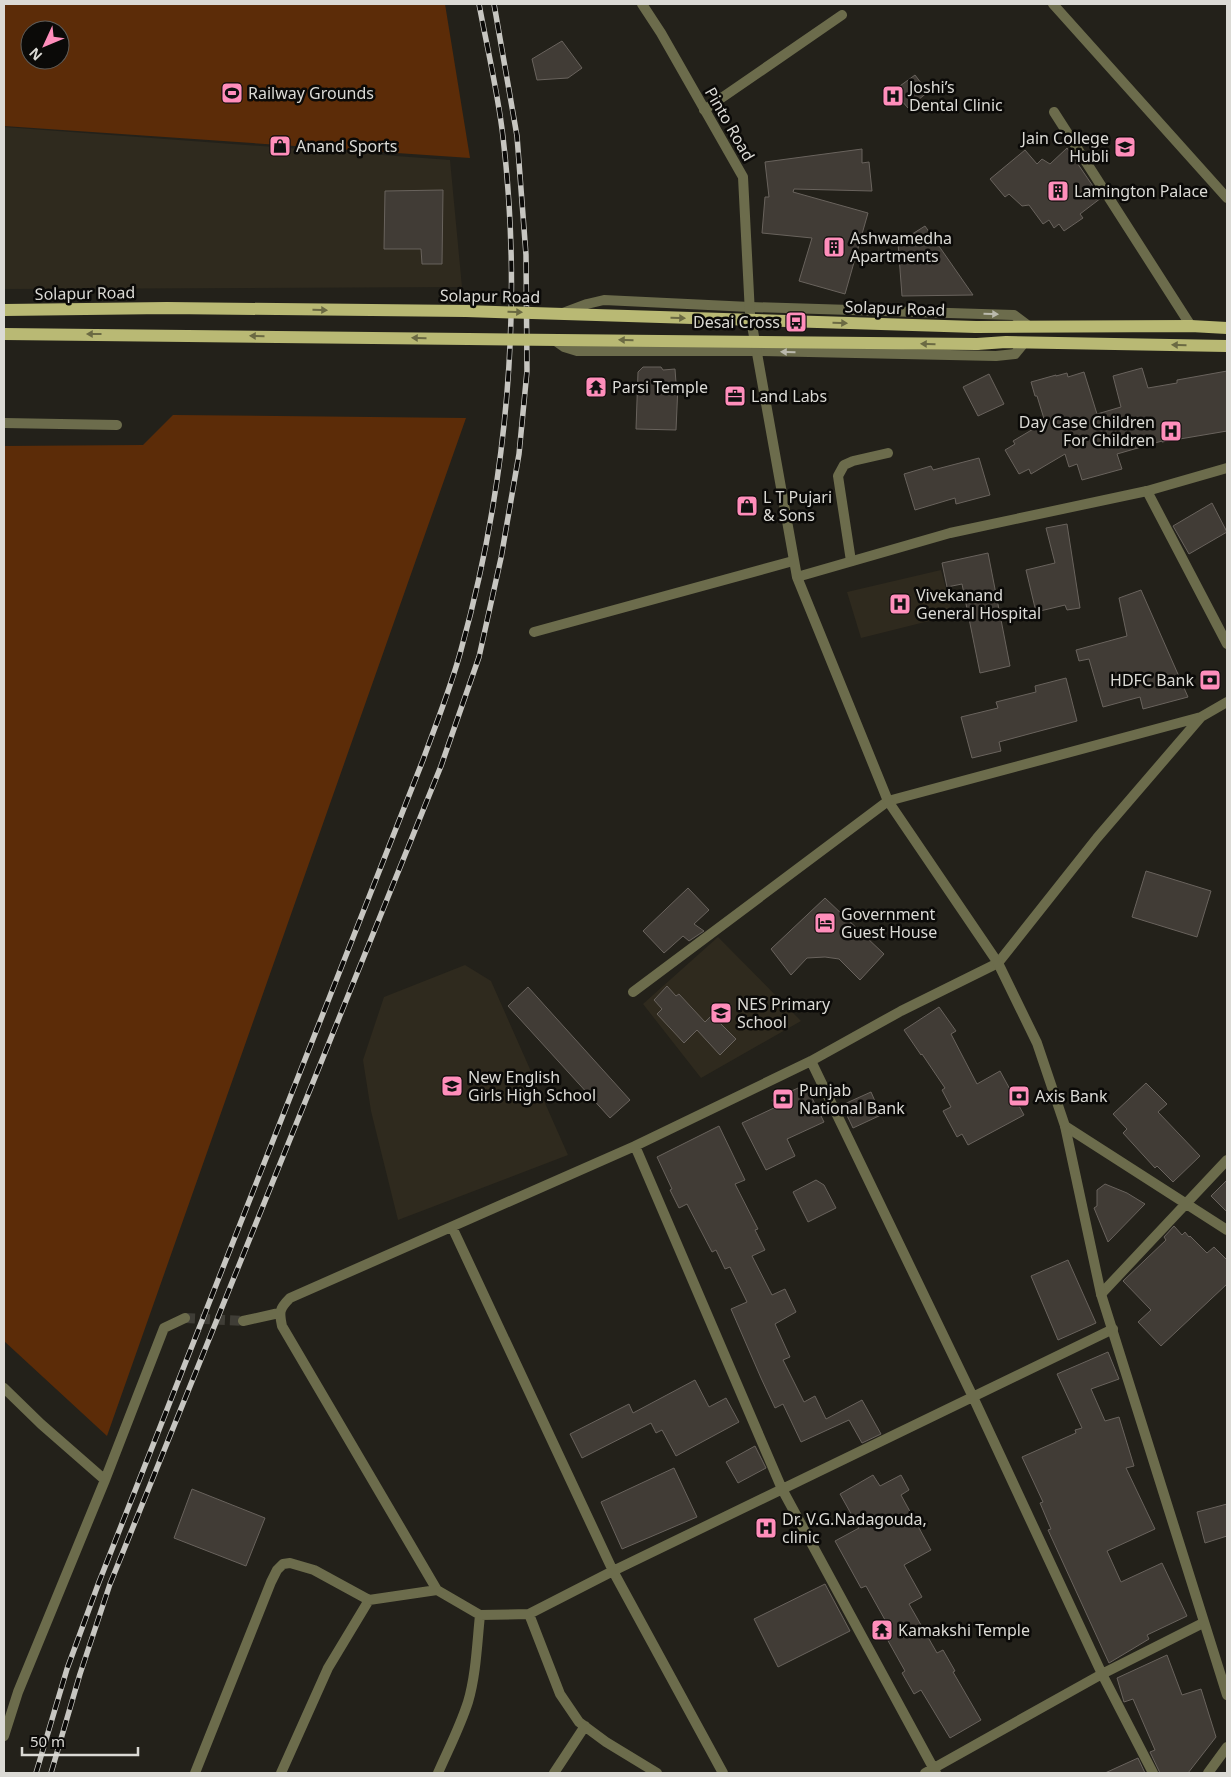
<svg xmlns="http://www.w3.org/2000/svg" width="1231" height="1777" viewBox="0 0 1231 1777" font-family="'Noto Sans',sans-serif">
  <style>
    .built { fill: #2f2a1e }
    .green { fill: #5c2c08; fill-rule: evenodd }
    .building { fill: #413c36; stroke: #69635d }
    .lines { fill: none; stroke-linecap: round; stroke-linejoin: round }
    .minor-tunnel { stroke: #3f3d36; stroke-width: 10; stroke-dasharray: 10 5; stroke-linecap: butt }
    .minor { stroke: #6c6c4c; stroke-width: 10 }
    .tertiary { stroke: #6c6c4c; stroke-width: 10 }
    .primary { stroke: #b9b974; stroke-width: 12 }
    .rail-casing { stroke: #c7c6c1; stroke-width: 5.5 }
    .rail { stroke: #0b0a08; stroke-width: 4; stroke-dasharray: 11; stroke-linecap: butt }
    .primary-bridge { stroke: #b9b974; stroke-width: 12 }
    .oneway { fill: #6b6a43 }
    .oneway2 { fill: #bab9ac }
    .labels { text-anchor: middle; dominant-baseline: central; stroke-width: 5; stroke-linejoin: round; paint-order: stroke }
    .poi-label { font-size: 16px; fill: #dbdad5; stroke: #0b0a08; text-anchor: start }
    .street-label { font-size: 16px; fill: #dbdad5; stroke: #0b0a08 }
  </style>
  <rect width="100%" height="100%" fill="#23211a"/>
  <path class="built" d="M4 127 450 160 462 287 4 289Z
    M941 570 953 615 861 638 847 592Z
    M718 937 801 1021 701 1078 643 1004Z
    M465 965 491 981 568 1155 398 1220 371 1111 363 1060 384 997Z"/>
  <path class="green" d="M4 4H445L470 158 4 126ZM30 30H60V60H30Z
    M173 415 466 418 107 1436 4 1341V446L143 445Z"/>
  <path class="building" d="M562 41 582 68 568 78 537 80 532 59Z
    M915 75 928 92 908 108 893 91Z
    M1067 148 1101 198 1080 214 1083 218 1064 231 1059 224 1054 228 1049 220 1043 224 1029 205 1022 206 1009 194 1005 197 990 179 1025 150 1037 164 1042 159 1050 164Z
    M862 149V163L869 162 872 191 794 189 793 192 868 213 845 294 799 281 812 238 762 233 765 197H769L765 162Z
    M443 190 442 264H422L421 249H384L385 191Z
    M925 226 973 295 902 296 898 243Z
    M643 367H661L663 370 675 369 676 383 678 385 676 430 636 429 638 372Z
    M1142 368 1148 388 1177 383V380L1227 371V431L1162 442V441L1117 454 1122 469 1082 480 1077 464 1069 467 1065 454 1031 474 1029 469 1019 474 1005 450 1015 444 1013 441 1045 422 1037 396H1035L1031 382 1056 375V376L1067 373 1068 377 1084 372 1097 414 1121 407 1113 376Z
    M989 374 1004 404 978 416 963 387Z
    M979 458 990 495 956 504 955 498 915 510 904 474 931 466 933 470Z
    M1212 503 1227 532 1189 554 1173 526Z
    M1067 524 1080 608 1067 610 1065 605 1036 612 1026 570 1055 563 1046 528Z
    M988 553 1010 666 980 673 962 584 947 587 942 563Z
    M1141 590 1188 697 1143 709 1140 697 1103 707 1089 659 1079 661 1076 650 1127 636 1119 598Z
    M1066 678 1077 721 999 742 1001 751 972 758 961 717 998 708 996 702 1036 692 1035 686Z
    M1146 871 1211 891 1197 937 1132 917Z
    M688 888 709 910 694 924 704 931 689 941 683 936 664 953 643 931Z
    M825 898 884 954 860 980 839 959 825 957 807 958 791 975 771 949Z
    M667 986 676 996 679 994 705 1022 712 1015 736 1039 720 1055 697 1030 684 1043 657 1014 662 1009 654 1000Z
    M528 987 630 1100 610 1118 508 1006Z
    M939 1007 956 1031 951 1034 977 1084 1000 1071 1024 1115 968 1145 962 1134 957 1137 943 1111 951 1107 942 1090 945 1088 922 1054 921 1055 904 1030Z
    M1146 1083 1167 1104 1158 1112 1200 1156 1173 1182 1157 1166 1155 1168 1123 1133 1127 1129 1113 1114Z
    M798 1088 810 1094 824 1122 787 1139 795 1156 766 1170 742 1123 776 1107 772 1100Z
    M871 1092 881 1115 853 1128 842 1105Z
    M719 1126 745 1180 735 1184 758 1229 755 1230 765 1250 752 1256 772 1295 785 1289 796 1312 775 1324 790 1357 783 1360 804 1402 815 1396 826 1419 862 1400 881 1434 862 1443 849 1420 801 1442 783 1404 775 1408 761 1378 731 1309 747 1302 730 1267 725 1269 716 1250 712 1252 687 1204 679 1208 670 1190 672 1189 657 1157Z
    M816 1180 824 1185 836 1208 808 1222 793 1192Z
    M1227 1180V1212L1211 1196Z
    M1105 1184 1127 1193 1145 1204 1108 1242 1094 1208 1097 1206V1190Z
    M1174 1226 1182 1235 1185 1232 1189 1237 1190 1236 1207 1253 1214 1247 1227 1260V1284L1161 1346 1138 1322 1151 1310 1123 1281 1166 1240 1164 1237Z
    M1068 1260 1096 1323 1058 1340 1031 1276Z
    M1108 1352 1119 1379 1091 1389 1105 1421 1119 1417 1134 1466 1126 1468 1155 1529 1107 1551 1121 1582 1162 1563 1187 1616 1147 1635 1149 1639 1109 1663 1048 1530 1051 1529 1040 1503 1043 1502 1022 1457 1076 1433 1075 1430 1082 1428 1057 1374Z
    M695 1380 709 1407 726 1398 739 1422 676 1456 662 1430 656 1433 651 1423 582 1458 570 1434 629 1404 633 1413Z
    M755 1446 766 1468 738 1483 726 1462Z
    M674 1468 697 1517 622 1549 601 1502Z
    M873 1475 880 1486 901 1475 909 1490 901 1495 931 1550 904 1565 922 1597 909 1604 937 1653 943 1650 955 1671 953 1672 981 1720 950 1738 921 1690 914 1694 902 1673 905 1671 882 1630 889 1627 866 1586 861 1588 835 1541 859 1528 840 1494Z
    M192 1489 265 1518 246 1566 174 1538Z
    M1227 1504V1536L1205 1543 1197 1512Z
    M825 1584 850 1631 778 1667 754 1619Z
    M1167 1655 1182 1695 1201 1689 1216 1737 1188 1773H1160L1150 1752 1155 1750 1133 1699 1124 1702 1117 1678Z
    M1138 1758 1145 1773H1105Z"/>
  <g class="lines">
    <path class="minor-tunnel" d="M185 1318 243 1321"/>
    <path class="minor" d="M1053 4 1227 198
      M704 110 842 15
      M1054 112 1191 326
      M563 313 587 304 604 300 750 307 1014 315 1030 327
      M554 340 564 347 577 351H757L996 356 1015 354 1024 343
      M4 423 117 425
      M1147 491 1227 644
      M851 561 838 476 844 465 853 461 888 453
      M534 632 793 561
      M633 992 888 801 1201 717 1227 702
      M811 1061 973 1397 1102 1674 1153 1773
      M1065 1126 1227 1230
      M452 1227 613 1571 1113 1329
      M1101 1294 1227 1160
      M243 1321 279 1313
      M4 1388 41 1424 105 1480
      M529 1614 560 1694 579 1722 606 1742 657 1773
      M480 1615 529 1614 613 1571 723 1773
      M4 1736 18 1692 105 1480 164 1328 185 1318
      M195 1773 271 1582 277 1570 283 1564 290 1563 314 1570 369 1600 437 1590
      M281 1773 328 1668 369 1600
      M438 1773C448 1750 460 1727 468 1702 476 1675 477 1644 480 1615L437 1590 282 1326C279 1312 279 1309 290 1298L635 1146
      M554 1773 585 1726
      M925 1773 1102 1674 1203 1623
      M936 1773 782 1489 635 1146 811 1061 901 1011 998 963 1097 838 1201 717"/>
    <path class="tertiary" d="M642 4 661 33 743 177 750 314 797 577 888 801 998 963 1037 1043 1065 1126 1101 1294 1227 1695
      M797 577 950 533 1147 491 1227 468
      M1208 1773 1227 1747"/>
    <path class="primary" d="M4 310 167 308 466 311
      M976 327 1191 326 1227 328
      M4 334 468 339
      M977 344 1006 342 1227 346"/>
    <g class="rail-casing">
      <path id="rail" d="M36 1773 67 1669 99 1582 423 760C436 724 451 687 461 650 507 485 523 308 503 137 498 93 487 47 479 4
        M51 1773 80 1674 110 1584 441 766 479 657 501 558 519 454 527 371 526 255 517 136 494 4"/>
    </g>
    <use href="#rail" class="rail"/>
    <path class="primary-bridge" d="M466 311 976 327
      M468 339 977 344"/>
  </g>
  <defs><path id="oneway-solid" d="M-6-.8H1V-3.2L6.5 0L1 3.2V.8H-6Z" transform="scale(1.25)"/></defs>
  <g class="oneway">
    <use href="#oneway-solid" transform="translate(320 310) rotate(1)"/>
    <use href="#oneway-solid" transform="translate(515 312) rotate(2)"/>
    <use href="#oneway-solid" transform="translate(678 318) rotate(2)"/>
    <use href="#oneway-solid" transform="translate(840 323) rotate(2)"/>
    <use href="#oneway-solid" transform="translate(94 334) rotate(-180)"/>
    <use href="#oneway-solid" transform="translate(257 336) rotate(-179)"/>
    <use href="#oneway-solid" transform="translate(419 338) rotate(-179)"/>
    <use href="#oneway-solid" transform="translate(626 340) rotate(-179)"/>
    <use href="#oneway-solid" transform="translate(928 344) rotate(-179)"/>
    <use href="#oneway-solid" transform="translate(1179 345) rotate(-179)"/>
  </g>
  <g class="oneway2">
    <use href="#oneway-solid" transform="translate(991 314) rotate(2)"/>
    <use href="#oneway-solid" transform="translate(788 352) rotate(-179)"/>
  </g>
  <defs>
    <g id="stadium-square" transform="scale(1.125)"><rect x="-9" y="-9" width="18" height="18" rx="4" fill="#ff8ebb" stroke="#0b0a08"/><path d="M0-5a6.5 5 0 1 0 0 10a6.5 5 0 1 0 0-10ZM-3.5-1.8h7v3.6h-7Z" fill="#111"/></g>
    <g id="hospital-square" transform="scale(1.125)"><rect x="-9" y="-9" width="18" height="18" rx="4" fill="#ff8ebb" stroke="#0b0a08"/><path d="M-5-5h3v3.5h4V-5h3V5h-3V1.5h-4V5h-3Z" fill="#111"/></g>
    <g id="shop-square" transform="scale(1.125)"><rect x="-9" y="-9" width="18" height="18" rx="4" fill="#ff8ebb" stroke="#0b0a08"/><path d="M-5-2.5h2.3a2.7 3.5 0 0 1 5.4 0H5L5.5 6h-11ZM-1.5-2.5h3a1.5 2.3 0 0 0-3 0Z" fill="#111"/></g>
    <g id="university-square" transform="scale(1.125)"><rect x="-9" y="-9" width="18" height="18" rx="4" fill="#ff8ebb" stroke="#0b0a08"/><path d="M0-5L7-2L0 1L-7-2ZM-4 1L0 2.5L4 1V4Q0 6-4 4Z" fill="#111"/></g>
    <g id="building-square" transform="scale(1.125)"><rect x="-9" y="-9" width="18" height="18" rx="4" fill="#ff8ebb" stroke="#0b0a08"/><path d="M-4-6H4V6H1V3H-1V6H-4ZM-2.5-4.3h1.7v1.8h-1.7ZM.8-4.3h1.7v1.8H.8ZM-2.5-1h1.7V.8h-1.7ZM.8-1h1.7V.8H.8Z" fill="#111"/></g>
    <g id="bus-square" transform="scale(1.125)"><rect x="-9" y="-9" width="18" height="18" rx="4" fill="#ff8ebb" stroke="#0b0a08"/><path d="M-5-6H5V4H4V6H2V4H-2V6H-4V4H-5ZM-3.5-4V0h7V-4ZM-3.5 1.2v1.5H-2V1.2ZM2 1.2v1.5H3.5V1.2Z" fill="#111"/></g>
    <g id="temple-square" transform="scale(1.125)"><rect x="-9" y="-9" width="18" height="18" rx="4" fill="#ff8ebb" stroke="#0b0a08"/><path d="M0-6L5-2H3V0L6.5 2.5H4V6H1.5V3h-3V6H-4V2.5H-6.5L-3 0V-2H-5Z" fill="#111"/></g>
    <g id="office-square" transform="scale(1.125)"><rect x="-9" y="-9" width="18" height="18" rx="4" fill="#ff8ebb" stroke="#0b0a08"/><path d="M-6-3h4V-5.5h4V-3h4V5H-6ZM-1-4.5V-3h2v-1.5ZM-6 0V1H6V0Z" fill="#111"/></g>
    <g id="bank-square" transform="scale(1.125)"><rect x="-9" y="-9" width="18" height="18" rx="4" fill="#ff8ebb" stroke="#0b0a08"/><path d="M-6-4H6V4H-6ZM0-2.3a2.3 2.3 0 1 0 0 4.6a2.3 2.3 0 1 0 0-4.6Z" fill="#111"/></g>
    <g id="hotel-square" transform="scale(1.125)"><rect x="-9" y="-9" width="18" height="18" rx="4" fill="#ff8ebb" stroke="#0b0a08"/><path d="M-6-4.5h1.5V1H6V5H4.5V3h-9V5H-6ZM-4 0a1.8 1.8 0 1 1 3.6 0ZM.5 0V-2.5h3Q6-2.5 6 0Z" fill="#111"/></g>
    <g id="school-square" transform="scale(1.125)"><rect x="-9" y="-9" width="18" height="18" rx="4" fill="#ff8ebb" stroke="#0b0a08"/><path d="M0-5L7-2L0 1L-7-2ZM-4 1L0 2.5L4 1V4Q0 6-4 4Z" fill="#111"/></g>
  </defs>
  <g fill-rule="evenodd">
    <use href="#stadium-square" x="232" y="93"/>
    <use href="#hospital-square" x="893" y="96"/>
    <use href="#shop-square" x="280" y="146"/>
    <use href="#university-square" x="1125" y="147"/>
    <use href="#building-square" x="1058" y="191"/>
    <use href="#building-square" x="834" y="247"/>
    <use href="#bus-square" x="796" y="322"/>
    <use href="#temple-square" x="596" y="387"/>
    <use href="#office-square" x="735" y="396"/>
    <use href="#hospital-square" x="1171" y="431"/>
    <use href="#shop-square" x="747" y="506"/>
    <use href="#hospital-square" x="900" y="604"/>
    <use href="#bank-square" x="1210" y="680"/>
    <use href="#hotel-square" x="825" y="923"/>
    <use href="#school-square" x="721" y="1013"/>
    <use href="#school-square" x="452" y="1086"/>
    <use href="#bank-square" x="1019" y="1096"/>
    <use href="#bank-square" x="783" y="1099"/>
    <use href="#hospital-square" x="766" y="1528"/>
    <use href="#temple-square" x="882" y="1630"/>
  </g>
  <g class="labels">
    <g class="poi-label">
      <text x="909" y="87">Joshi’s<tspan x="909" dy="18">Dental Clinic</tspan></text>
      <text x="248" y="93">Railway Grounds</text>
      <text x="1109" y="138" text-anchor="end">Jain College<tspan x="1109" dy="18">Hubli</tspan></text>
      <text x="296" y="146">Anand Sports</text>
      <text x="1074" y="191">Lamington Palace</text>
      <text x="850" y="238">Ashwamedha<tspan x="850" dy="18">Apartments</tspan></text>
      <text x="780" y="322" text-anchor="end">Desai Cross</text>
      <text x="612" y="387">Parsi Temple</text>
      <text x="751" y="396">Land Labs</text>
      <text x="1155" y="422" text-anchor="end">Day Case Children<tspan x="1155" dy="18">For Children</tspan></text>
      <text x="763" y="497">L T Pujari<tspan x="763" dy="18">&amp; Sons</tspan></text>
      <text x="916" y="595">Vivekanand<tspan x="916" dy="18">General Hospital</tspan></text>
      <text x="1194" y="680" text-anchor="end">HDFC Bank</text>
      <text x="841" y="914">Government<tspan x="841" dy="18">Guest House</tspan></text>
      <text x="737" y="1004">NES Primary<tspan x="737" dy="18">School</tspan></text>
      <text x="468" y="1077">New English<tspan x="468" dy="18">Girls High School</tspan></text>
      <text x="799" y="1090">Punjab<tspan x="799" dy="18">National Bank</tspan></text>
      <text x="1035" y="1096">Axis Bank</text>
      <text x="782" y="1519">Dr. V.G.Nadagouda,<tspan x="782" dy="18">clinic</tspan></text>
      <text x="898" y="1630">Kamakshi Temple</text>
    </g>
    <g class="street-label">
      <text transform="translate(730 124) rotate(60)">Pinto Road</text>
      <text transform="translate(85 293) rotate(-1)">Solapur Road</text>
      <text transform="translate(490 296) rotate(1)">Solapur Road</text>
      <text transform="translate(895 308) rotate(2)">Solapur Road</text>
    </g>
  </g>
  <rect width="1231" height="1777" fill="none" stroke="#dbdad5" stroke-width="10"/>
  <g transform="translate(45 45) rotate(226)"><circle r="24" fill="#0b0a08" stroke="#5e5d5a"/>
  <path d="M0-4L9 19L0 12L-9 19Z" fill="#ff8ebb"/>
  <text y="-8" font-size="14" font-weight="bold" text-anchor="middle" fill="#dbdad5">N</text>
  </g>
  <path d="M22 1747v8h116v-8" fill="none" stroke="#dbdad5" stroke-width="2.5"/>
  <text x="30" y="1747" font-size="15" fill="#dbdad5" stroke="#0b0a08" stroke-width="4" paint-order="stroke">50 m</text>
</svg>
